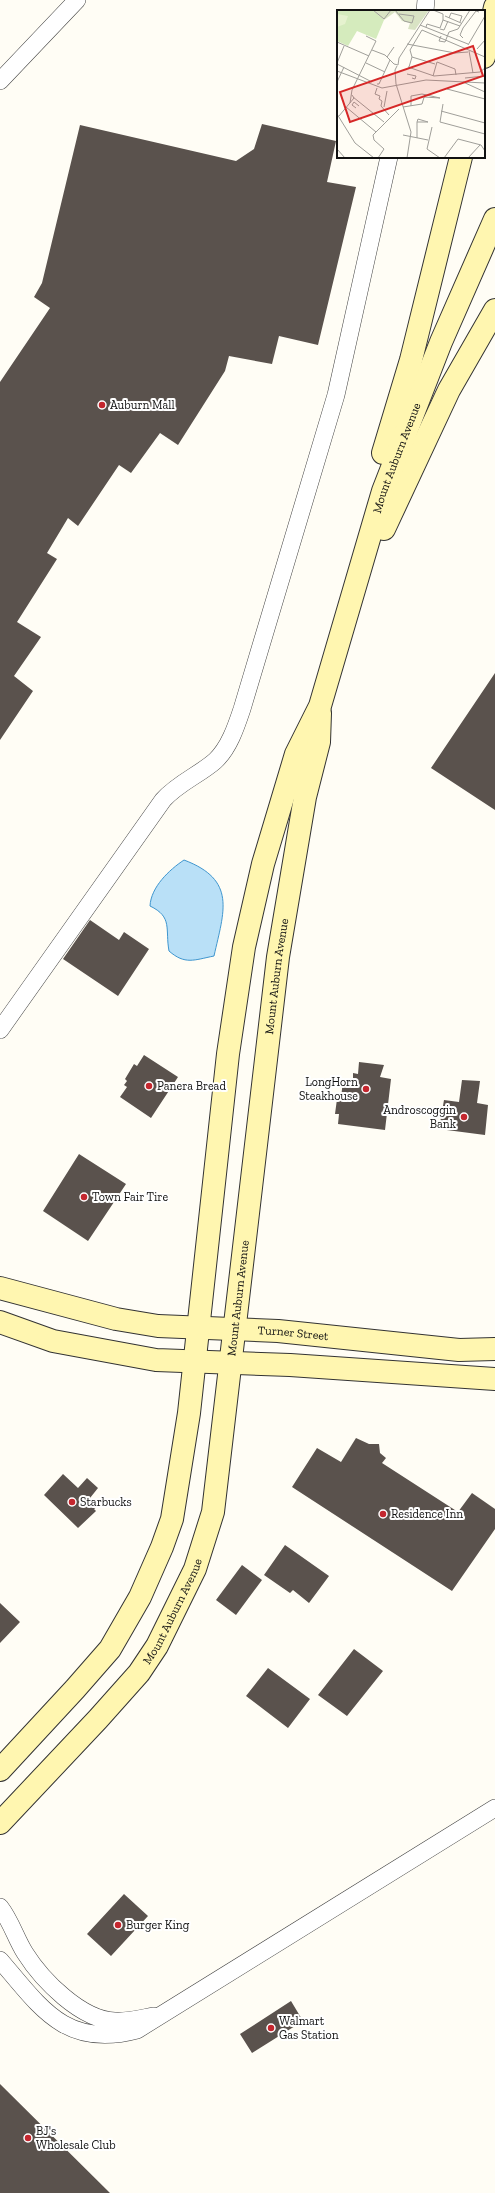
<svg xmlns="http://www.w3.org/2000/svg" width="495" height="2193" viewBox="0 0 495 2193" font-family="'Zilla Slab',serif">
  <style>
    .water { fill: #b9e0f7; stroke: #3f96cf }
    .building { fill: #5a524d }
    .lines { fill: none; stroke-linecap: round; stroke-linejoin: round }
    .minor-casing { stroke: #444; stroke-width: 18 }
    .secondary-casing { stroke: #333; stroke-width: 24 }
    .minor { stroke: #fff; stroke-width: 17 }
    .secondary { stroke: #fff6b0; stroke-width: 22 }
    .poi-dot { fill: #c4262e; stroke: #fff; stroke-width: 1.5 }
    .labels { text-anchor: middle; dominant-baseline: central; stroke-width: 4; stroke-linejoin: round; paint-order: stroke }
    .poi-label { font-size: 12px; fill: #111; stroke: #fff; text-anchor: start }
    .street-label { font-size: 12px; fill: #111; stroke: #fff }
    .inset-road { fill: none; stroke: #a09f9a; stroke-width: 1 }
    .view { fill: #d62828; fill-opacity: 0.15; stroke: #d62828; stroke-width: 2 }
    .inset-edge { fill: none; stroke: #111; stroke-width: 2 }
  </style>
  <rect width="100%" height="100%" fill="#fffdf5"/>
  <path class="water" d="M184 860C237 880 224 911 214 956 194 960 185 965 169 951 165 929 173 917 150 906 151 887 169 870 184 860Z"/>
  <path class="building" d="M262 124 336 141 327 182 356 187 318 345 279 336 272 364 229 356 225 371 178 445 160 433 131 473 119 465 78 526 68 518 47 553 57 559 17 622 41 637 14 676 33 691 0 740V382L50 308 34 297 42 283 80 125 236 161 254 149Z
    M495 673V810L431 768Z
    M90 920 119 940 124 932 149 949 118 996 63 959Z
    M144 1055 178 1077 151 1118 120 1097 127 1087 124 1085 127 1081 125 1079 134 1064 137 1066Z
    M359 1062 384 1065 380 1077 391 1079 385 1130 338 1124 339 1114H335L337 1099H341L343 1079 353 1080V1073L358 1074Z
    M462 1080 480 1081 477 1103 488 1105 485 1135 439 1129 444 1100 459 1102Z
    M79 1154 126 1184 88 1241 43 1211Z
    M356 1438 369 1444H379L380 1453 386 1458 382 1463 458 1512 472 1493 495 1509V1529L452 1591 292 1487 317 1448 341 1462Z
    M63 1474 78 1488 87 1478 98 1488 90 1498 98 1506 94 1509 96 1511 78 1528 44 1495Z
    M285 1545 329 1576 309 1603 293 1590 290 1593 264 1575Z
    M242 1565 262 1580 236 1615 216 1600Z
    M0 1603 20 1622 0 1643Z
    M354 1649 383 1671 347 1716 318 1695Z
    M268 1668 310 1699 288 1728 246 1696Z
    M124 1894 148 1916 111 1956 87 1934Z
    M291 2001 303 2021 252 2053 240 2034Z
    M0 2084 110 2193H0Z"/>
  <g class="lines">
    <g class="minor-casing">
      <path id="minor" d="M425 11 426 0
        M0 81 77 0
        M0 1030 163 800C178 783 199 775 215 761 229 748 236 727 242 709L336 395 389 157
        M0 1907C11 1921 16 1939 25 1953 42 1980 81 2020 115 2021 127 2022 142 2018 154 2016
        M0 1960C41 2008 66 2049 137 2030L495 1808"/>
    </g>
    <g class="secondary-casing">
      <g id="secondary">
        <path d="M484 57 495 7"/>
        <path d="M383 453 411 360 461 157"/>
        <path d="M384 529 449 390 495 310"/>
        <path id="s1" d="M0 1288 116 1319 158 1326 278 1331 459 1350 495 1349"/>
        <path d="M0 1322 53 1341 156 1360 290 1365 495 1379"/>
        <path id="s2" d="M0 1770 75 1689 110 1649 140 1597 162 1547 172 1519 189 1413 228 1054 244 947 263 864 296 754 320 706 383 491 441 342 495 219"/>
        <path id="s3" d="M0 1823 98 1719 139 1673 157 1646 195 1569 213 1512 278 957 305 797 319 742 320 713"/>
      </g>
    </g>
    <use href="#minor" class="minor"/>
    <use href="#secondary" class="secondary"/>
  </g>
  <g class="poi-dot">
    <circle cx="102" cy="405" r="4"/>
    <circle cx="149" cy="1086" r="4"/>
    <circle cx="366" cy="1089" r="4"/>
    <circle cx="464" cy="1117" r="4"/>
    <circle cx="84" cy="1197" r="4"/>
    <circle cx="72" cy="1502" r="4"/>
    <circle cx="383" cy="1514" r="4"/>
    <circle cx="118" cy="1925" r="4"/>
    <circle cx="271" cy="2028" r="4"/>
    <circle cx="28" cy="2138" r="4"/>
  </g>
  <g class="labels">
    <g class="poi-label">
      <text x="110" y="405">Auburn Mall</text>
      <text x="358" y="1082" text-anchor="end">LongHorn<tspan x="358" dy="14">Steakhouse</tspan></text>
      <text x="157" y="1086">Panera Bread</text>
      <text x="456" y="1110" text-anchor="end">Androscoggin<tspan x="456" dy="14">Bank</tspan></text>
      <text x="92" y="1197">Town Fair Tire</text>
      <text x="80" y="1502">Starbucks</text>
      <text x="391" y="1514">Residence Inn</text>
      <text x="126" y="1925">Burger King</text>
      <text x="279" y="2021">Walmart<tspan x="279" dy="14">Gas Station</tspan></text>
      <text x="36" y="2131">BJ's<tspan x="36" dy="14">Wholesale Club</tspan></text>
    </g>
    <g class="street-label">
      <text stroke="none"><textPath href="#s2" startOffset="1398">Mount Auburn Avenue</textPath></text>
      <text stroke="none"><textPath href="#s3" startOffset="922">Mount Auburn Avenue</textPath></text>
      <text stroke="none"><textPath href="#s3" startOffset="598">Mount Auburn Avenue</textPath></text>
      <text stroke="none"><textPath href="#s1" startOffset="298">Turner Street</textPath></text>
      <text stroke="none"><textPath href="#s3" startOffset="275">Mount Auburn Avenue</textPath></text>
    </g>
  </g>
  <g transform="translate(337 10)">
    <rect width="148" height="148" fill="#fffdf5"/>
    <path d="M0 0H36L47 10 39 29 20 21 11 36 0 31Z" fill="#d5ebbd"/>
    <path d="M36 0H92L78 20 71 19 73 13 65 11 58 2 47 10Z" fill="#d9e3c4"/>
    <path d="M0 4 11 6 8 14 0 17Z" fill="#e6f2cf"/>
    <path class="inset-road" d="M36 0 47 9 54 0M58 0 67 11 75 13 77 6 62 4M96 0 106 4V10L123 16M108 6 124 13M112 8 114 3 125 6 123 12M83 15 131 34M89 17 90 14 103 18 106 10M103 19 107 20 111 11M104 26 102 31 108 32 112 22 121 19 133 0M126 28 123 25 126 18 139 1 142 2M0 32 32 46M70 34 118 43 131 42M131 35 148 6M140 39 148 30M35 40 48 45 57 54M132 41 136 63M50 47 57 37M75 47 98 54M0 53 7 36M29 53 48 62M0 54 35 72M57 54 61 55 62 48 93 0M60 56 58 60 59 74 74 122 70 148M71 57 97 66 143 62 148 58M72 57 75 47 73 40 85 20 148 47M0 61 45 78 89 70 148 73M70 64 79 66 78 69 75 68M96 66 100 52 118 59 119 65M128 68 148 66M0 72 7 57M126 72 148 82M40 74H42L53 50M40 78 38 84 43 86 42 89 45 91 44 96 52 105M110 79 148 89M16 87 47 112M87 87 103 88M13 93 15 80 39 31 29 26M106 94 103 112 148 124M74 96V86L85 84 103 88M9 97 39 122M47 97 50 81M66 97 85 94 88 84M19 98 15 95 17 92 22 96M104 101 148 113M0 104 18 133 37 148M2 106 17 88 15 85M80 112 81 109 91 112H80V128M95 117 90 139 103 148M66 125 91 130M0 139 8 148M41 148 47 139 37 130 36 125 62 99M107 148 121 129 144 135 148 141M131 148 143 135"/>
    <path class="view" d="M136 36 146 66 13 112 3 82Z"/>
    <rect width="148" height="148" class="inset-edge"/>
  </g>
</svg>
